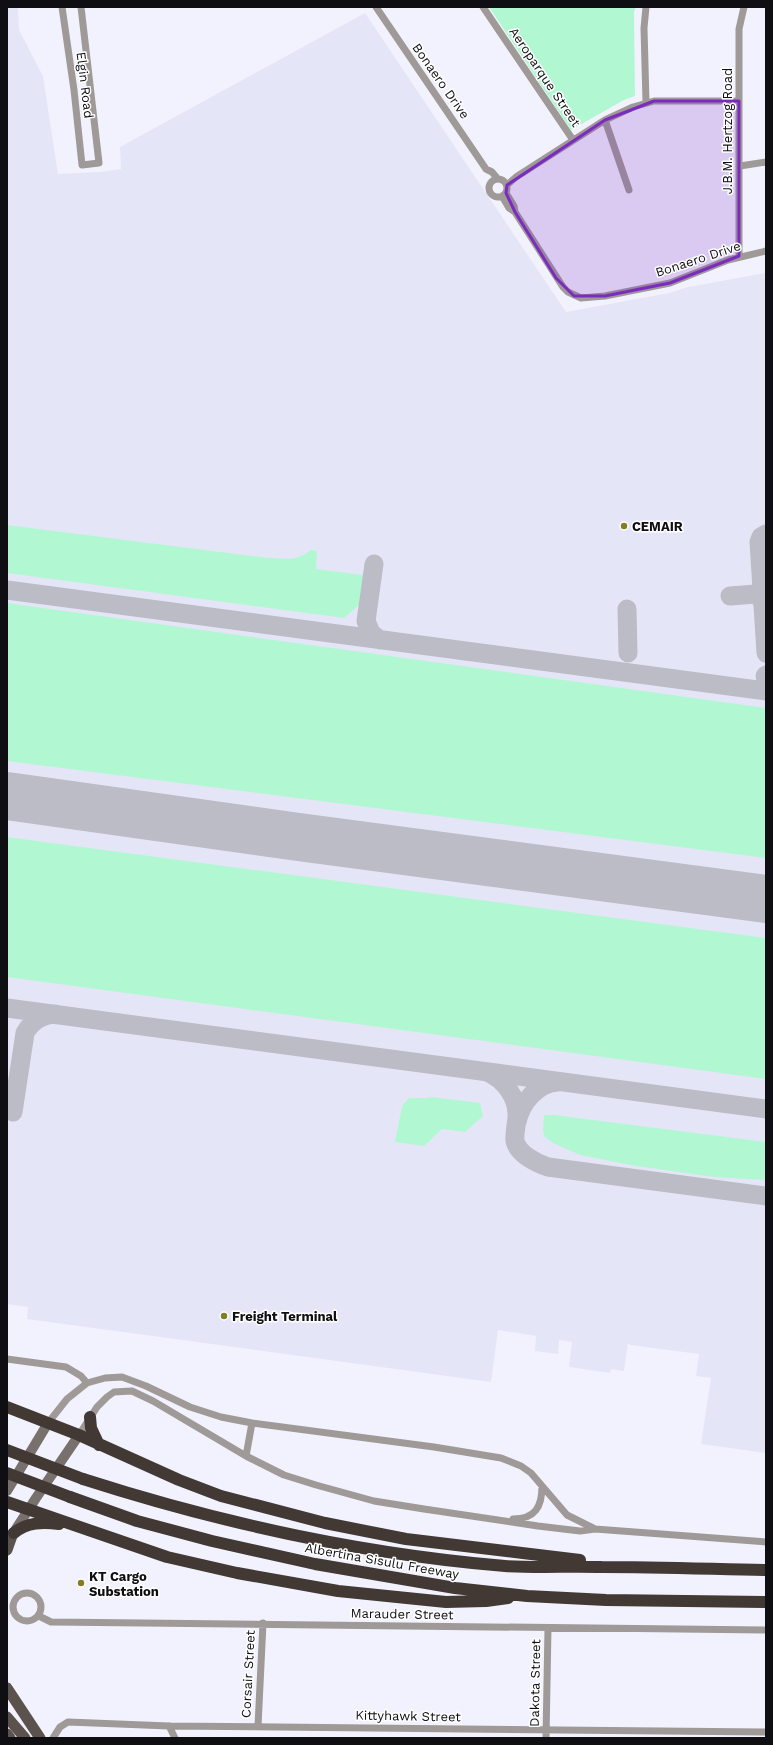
<svg xmlns="http://www.w3.org/2000/svg" width="773" height="1745" viewBox="0 0 773 1745" font-family="'Work Sans',sans-serif">
  <style>
    .built { fill: #e5e5f8 }
    .green { fill: #b1f8d2 }
    .lines { fill: none; stroke-linecap: round; stroke-linejoin: round }
    .taxiway { stroke: #bcbcc6; stroke-width: 19 }
    .runway { stroke: #bcbcc6; stroke-width: 48 }
    .minor { stroke: #9f9a98; stroke-width: 7 }
    .secondary { stroke: #77706c; stroke-width: 10 }
    .primary { stroke: #5b524e; stroke-width: 11 }
    .motorway { stroke: #433934; stroke-width: 12 }
    .motorway-bridge { stroke: #433934; stroke-width: 12 }
    .marked { fill: #7b2cbf; fill-opacity: 0.2; stroke: #7b2cbf; stroke-width: 3; stroke-linejoin: round }
    .poi-dot { fill: #837e25; stroke: #fff; stroke-width: 1.5 }
    .labels { text-anchor: middle; dominant-baseline: central; stroke-width: 3; stroke-linejoin: round; paint-order: stroke }
    .street-label { font-size: 13px; fill: #0f0f13; stroke: #fff }
    .poi-label { font-size: 13px; font-weight: bold; fill: #0f0f13; stroke: #fff; text-anchor: start }
  </style>
  <rect width="100%" height="100%" fill="#f2f2fe"/>
  <path class="built" d="M7 7H18L19 30 43 76 58 174 100 172 121 169 120 147 365 13 566 312 669 293 688 287 766 273V1453L701 1444 711 1378 696 1376 699 1354 630 1345 628 1343 624 1371 611 1369 610 1373 569 1367 572 1342 559 1340 558 1354 535 1351 536 1336 498 1330 491 1382 27 1319 28 1307 7 1304Z"/>
  <path class="green" d="M489 7H636L634 12 635 96 624 100 571 130Z
    M7 525 260 557C276 558 299 563 310 550L317 551 316 569 363 575 359 605 344 618 7 573Z
    M7 603 766 708V858L7 761Z
    M7 837 766 938V1079L7 977Z
    M431 1097 480 1103 483 1116 465 1132 442 1129 424 1146 395 1142 402 1106 409 1098H428Z
    M544 1115H554L766 1142V1180L714 1177 630 1165 580 1155 553 1143 545 1137 543 1131Z"/>
  <g class="lines">
    <path class="taxiway" d="M766 534 761 537 759 542 766 653
      M374 564 366 621 371 633 380 640
      M7 590 766 691
      M730 596 756 594 761 598 763 605
      M627 609 628 653
      M765 676 766 675
      M7 1008 766 1109
      M487 1072C504 1079 518 1098 517 1116 517 1124 514 1133 515 1141 518 1154 536 1163 548 1167L766 1196
      M13 1112 25 1033C31 1022 42 1015 55 1014
      M517 1122C521 1103 537 1083 558 1082"/>
    <path class="runway" d="M7 796 306 838 766 899"/>
    <path class="minor" d="M62 7 74 90 82 165 99 163 81 7
      M376 7 486 169 492 172 497 178
      M483 7 573 140
      M646 102 644 28 646 7
      M605 120 629 190
      M740 166 766 162
      M489 188a9 9 0 1 1 18 0a9 9 0 1 1-18 0Z
      M507 185 516 177 605 120 633 107 654 101H739
      M506 193 514 206 515 212
      M502 196 509 208 515 212 563 287 568 292 581 298 605 296 670 283 728 260 766 251
      M739 256V29L744 7
      M7 1359 66 1367 81 1376 87 1383
      M48 1423 67 1399 87 1383 105 1378 122 1377 146 1386 190 1407 221 1417 252 1423 434 1447 501 1458 521 1466 531 1473 567 1515 595 1529
      M79 1435 97 1407 107 1397 114 1392 132 1391 153 1401 246 1456 284 1475 316 1485 374 1501 424 1509 538 1526 580 1531 595 1529 766 1542
      M246 1456 252 1423
      M513 1519C535 1519 542 1507 542 1486
      M13 1607a14 14 0 1 1 28 0a14 14 0 1 1-28 0Z
      M39 1616 51 1622 766 1630
      M169 1726 175 1738
      M258 1726 263 1623
      M53 1738 60 1727 68 1722 169 1726 766 1732
      M546 1738 548 1628"/>
    <path class="secondary" d="M7 1491 48 1423
      M14 1532 36 1498 79 1435"/>
    <path class="primary" d="M7 1550 13 1533
      M7 1688 40 1738
      M7 1717 25 1738
      M7 1734 10 1738"/>
    <path class="motorway" d="M7 1407 79 1435 179 1480 221 1496 325 1523 406 1539 580 1560
      M90 1417 91 1428 99 1445
      M83 1479C220 1523 362 1554 505 1566 537 1568 570 1566 602 1567 657 1567 712 1569 766 1570
      M70 1497 137 1521 212 1541 315 1564 455 1588 527 1596 606 1600 766 1602
      M7 1502 167 1557 237 1573 338 1591 446 1602 486 1601 508 1598
      M14 1533C27 1522 43 1522 59 1524"/>
    <path class="motorway-bridge" d="M7 1450 83 1479
      M7 1473 70 1497"/>
  </g>
  <path class="marked" d="M654 101H739V256L670 283 605 296H574L556 278 515 212 506 193 507 185 605 120Z"/>
  <g class="poi-dot">
    <circle cx="624" cy="526" r="4"/>
    <circle cx="224" cy="1316" r="4"/>
    <circle cx="81" cy="1583" r="4"/>
  </g>
  <g class="labels">
    <g class="street-label">
      <text transform="translate(545 77) rotate(56)">Aeroparque Street</text>
      <text transform="translate(441 81) rotate(55)">Bonaero Drive</text>
      <text transform="translate(85 85) rotate(83)">Elgin Road</text>
      <text transform="translate(727 131) rotate(-90)">J.B.M. Hertzog Road</text>
      <text transform="translate(698 259) rotate(-18)">Bonaero Drive</text>
      <text transform="translate(382 1561) rotate(10)">Albertina Sisulu Freeway</text>
      <text transform="translate(402 1614) rotate(1)">Marauder Street</text>
      <text transform="translate(248 1674) rotate(-87)">Corsair Street</text>
      <text transform="translate(535 1683) rotate(-89)">Dakota Street</text>
      <text transform="translate(408 1716) rotate(1)">Kittyhawk Street</text>
    </g>
    <g class="poi-label">
      <text x="632" y="526">CEMAIR</text>
      <text x="232" y="1316">Freight Terminal</text>
      <text x="89" y="1576">KT Cargo<tspan x="89" dy="15">Substation</tspan></text>
    </g>
  </g>
  <rect width="773" height="1745" fill="none" stroke="#0f0f13" stroke-width="16"/>
</svg>
